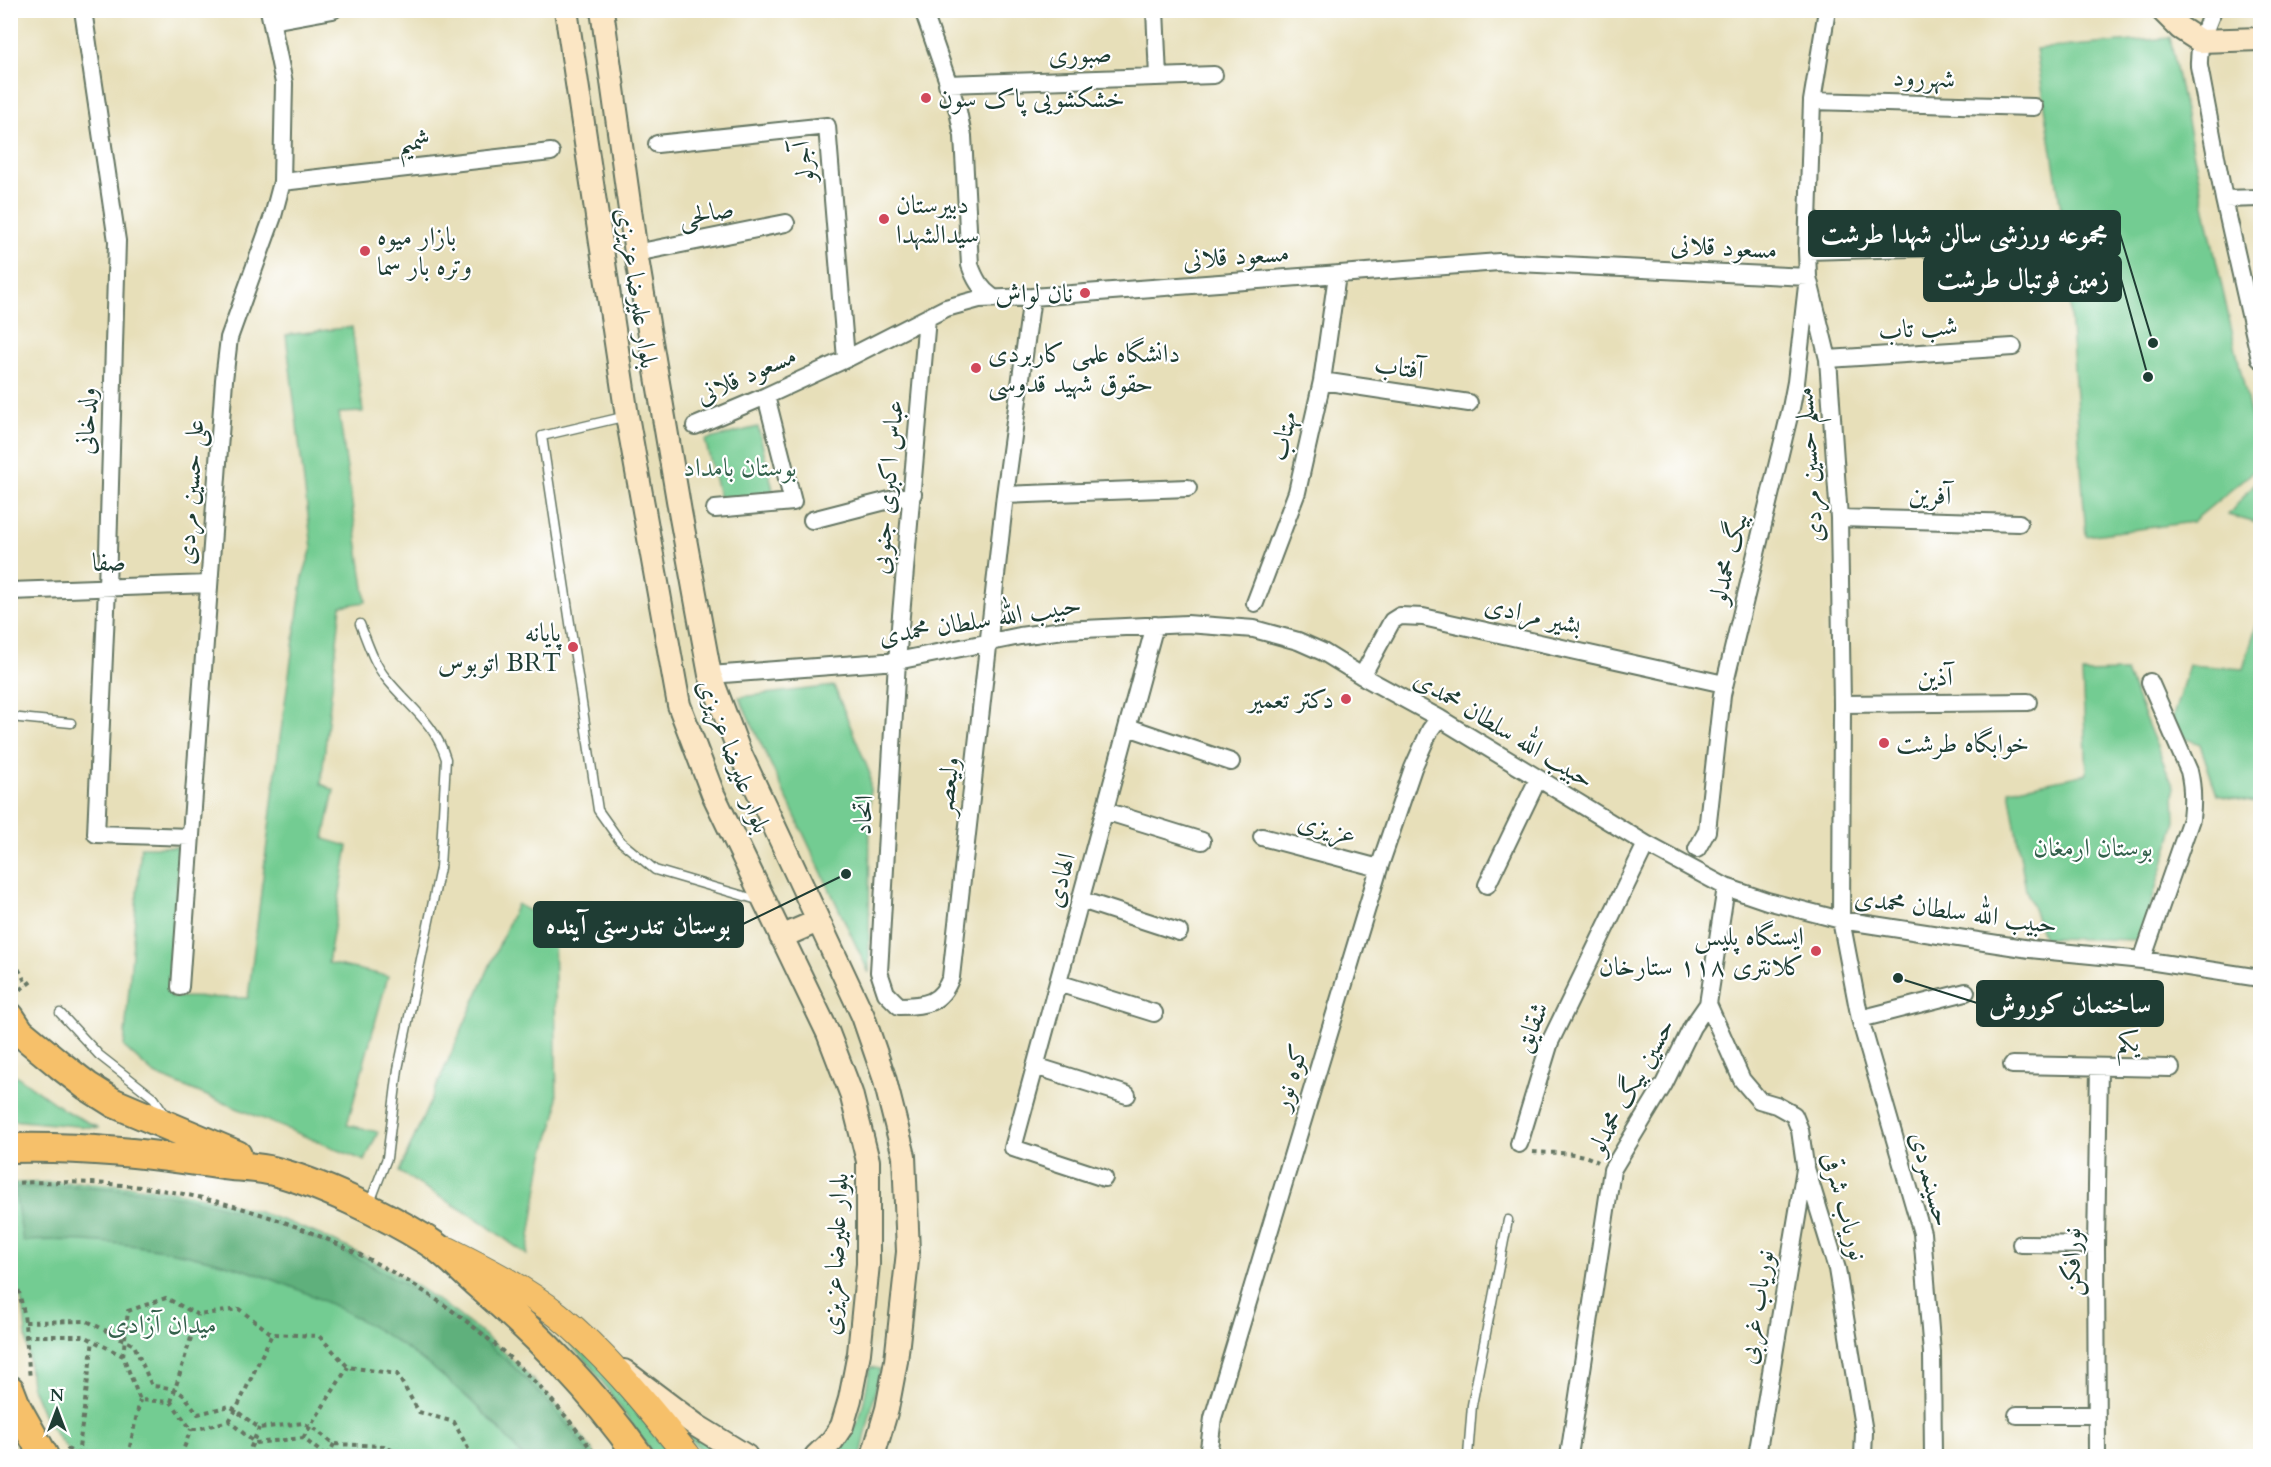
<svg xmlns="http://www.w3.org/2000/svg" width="2271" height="1467" viewBox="0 0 2271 1467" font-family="Cardo,Amiri,serif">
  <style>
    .green { fill: #73cc92; stroke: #498463; stroke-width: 1.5 }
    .forest { fill: #5eb07c; stroke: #3e7658; stroke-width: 1.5 }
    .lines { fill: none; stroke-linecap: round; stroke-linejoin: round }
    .lane-casing { stroke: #657663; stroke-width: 11 }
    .street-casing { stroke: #657663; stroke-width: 20 }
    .secondary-casing { stroke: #657663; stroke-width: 26 }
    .primary-casing { stroke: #657663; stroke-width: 28 }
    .highway-casing { stroke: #657663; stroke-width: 32 }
    .path { stroke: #657663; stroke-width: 4; stroke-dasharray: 4.5 4.5; stroke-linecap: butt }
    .lane { stroke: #fff; stroke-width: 8 }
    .street { stroke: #fff; stroke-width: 16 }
    .secondary { stroke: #fbe6c4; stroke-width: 22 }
    .primary { stroke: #f6c06b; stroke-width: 26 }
    .highway { stroke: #f6c06b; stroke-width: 28 }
    .poi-dot { fill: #d1495b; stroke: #fff; stroke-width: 2 }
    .labels { text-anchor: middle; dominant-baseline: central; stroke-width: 4.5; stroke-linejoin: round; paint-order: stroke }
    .street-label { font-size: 26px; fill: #1f3d34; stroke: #fff }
    .poi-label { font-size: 26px; fill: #1f3d34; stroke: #fff; text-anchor: start }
    .park-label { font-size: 26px; fill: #34614c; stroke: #fff }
    .leader { fill: none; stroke: #1f3d34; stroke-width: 2 }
    .callout-dot { fill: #1f3d34; stroke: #fff; stroke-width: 2 }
    .callout { fill: #1f3d34; stroke: #1f3d34; stroke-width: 2 }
    .callout-label { font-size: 27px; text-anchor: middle; font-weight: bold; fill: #fff }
  </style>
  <rect width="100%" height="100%" fill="#fff"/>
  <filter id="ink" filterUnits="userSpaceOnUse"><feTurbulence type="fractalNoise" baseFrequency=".0167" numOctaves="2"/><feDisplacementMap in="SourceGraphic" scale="12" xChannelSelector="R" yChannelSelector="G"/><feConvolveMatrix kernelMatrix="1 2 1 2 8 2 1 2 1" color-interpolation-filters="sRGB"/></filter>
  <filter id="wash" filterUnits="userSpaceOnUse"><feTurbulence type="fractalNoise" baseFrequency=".008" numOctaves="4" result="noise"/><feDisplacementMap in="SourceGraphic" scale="24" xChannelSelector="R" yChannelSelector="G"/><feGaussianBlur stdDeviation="1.35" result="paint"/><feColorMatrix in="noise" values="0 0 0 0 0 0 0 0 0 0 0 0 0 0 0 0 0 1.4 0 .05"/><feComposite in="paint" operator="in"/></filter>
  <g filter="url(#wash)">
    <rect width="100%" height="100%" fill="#e7dfb9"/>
    <path class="green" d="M2170 38 2208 224 2260 457V466L2192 522 2086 536 2064 229 2036 49Z
      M352 327 363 412 339 413 366 602 341 606 321 784 334 790 324 839 348 846 328 963 388 976 347 1125 378 1132 365 1161 154 1074 124 1047 141 847H179L171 997 248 998 280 738 303 576 312 548 286 335Z
      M758 427 774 494 722 507 705 440Z
      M2260 477V524L2228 515Z
      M2260 613V804L2217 795 2200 744 2168 732 2189 665 2243 669Z
      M2126 672 2174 788 2175 825 2140 940 2044 938 2026 890 2009 790 2087 774 2082 673Z
      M834 686 870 774 869 973 739 697Z
      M517 904 554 925 557 1111 542 1162 527 1255 479 1220 399 1172Z
      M10 1071 64 1110 99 1128 11 1120Z
      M81 1182C127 1185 172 1189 216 1200 367 1238 507 1329 596 1456H76L70 1453 46 1421 31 1385 24 1313 11 1255 10 1183Z
      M545 1318 605 1371 671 1456H654L592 1367Z
      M870 1367 880 1369 861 1456H833C862 1427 864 1405 870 1367Z
      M648 1395 728 1456H707Z"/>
    <path class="forest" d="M81 1186C127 1189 172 1193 217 1205 365 1244 502 1330 591 1456H522C403 1308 211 1232 23 1241L14 1187Z"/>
  </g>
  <g filter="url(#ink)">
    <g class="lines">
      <g class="lane-casing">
        <path id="lane" d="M627 416 542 436 598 810 620 841 655 870 761 901
          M360 624C367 641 374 664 386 678 408 706 435 722 446 759L440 868 398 1069 387 1158 369 1205
          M10 717 71 723
          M60 1013 99 1055 154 1098 166 1116
          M1468 1456 1472 1405 1508 1220"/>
      </g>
      <g class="street-casing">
        <path id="street" d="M83 10 117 241 107 588 96 834 191 837
          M923 10 958 111 963 136 970 265C975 279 980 288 992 297
          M1155 10 1158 77
          M1827 10 1812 101 1807 251 1808 277 1828 359 1839 518 1842 704 1841 920 1860 1019 1922 1233 1932 1353 1933 1456
          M2213 10C2205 30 2198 45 2199 66L2224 199 2260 359
          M272 21 333 10
          M947 84 1214 75
          M1812 101 2034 107
          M657 144 827 126 846 359
          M282 182 551 152
          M2224 199 2260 198
          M1807 251 2017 245
          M636 253 786 223
          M927 318 897 661 879 972 886 993 899 1006C925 1006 941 1004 951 977L1005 495 1032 297
          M1828 359 2013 347
          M1322 381 1469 403
          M695 426 766 396 846 359 946 308 979 299 1032 297 1499 262 1808 277 1796 382 1791 408 1722 695 1707 831 1697 849
          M1005 495 1188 488
          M715 509 793 502 766 396
          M1839 518 2019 523
          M812 520 913 494
          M10 591 209 584
          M1255 603 1297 492 1322 381 1337 275
          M710 675 897 661 1020 636 1063 630 1187 624 1254 629 1298 641 1323 652 1362 676 1439 718 1646 844 1726 887 1767 901 1841 920 2030 949 2142 960 2260 978
          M1362 676 1392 621 1400 616 1423 617 1724 684
          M1842 704 2028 702
          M1128 727 1231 762
          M1105 811 1202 841
          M1262 837 1379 868
          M1487 885 1538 779
          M1081 900 1179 932
          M2142 960 2191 819C2193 802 2193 787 2189 771L2150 682
          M1058 983 1154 1013
          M180 987 224 380 229 338 273 216 282 182 284 83 269 10
          M1708 1004 1742 1080 1759 1100 1776 1105 1794 1115 1800 1130 1805 1165 1837 1269 1864 1432 1863 1456
          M1860 1019 1966 992
          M2012 1065 2171 1068
          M1035 1066 1127 1095
          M1519 1144 1550 1042 1646 844
          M1104 1178 1013 1148 1155 625
          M2021 1244 2096 1245
          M2017 1415H2097
          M1208 1456 1213 1418 1379 868 1413 768 1430 730 1439 718
          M1569 1456 1612 1170 1664 1084 1692 1027 1708 1004 1726 887
          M1757 1456 1805 1169
          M2097 1456 2096 1245 2099 1068"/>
      </g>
      <g class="secondary-casing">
        <path id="secondary" d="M566 10 627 416 679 705 713 794 828 1033 851 1093 868 1161V1264L859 1353 850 1399 842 1426 832 1441 816 1456
          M602 10 636 253 680 512 710 675 739 751 863 1016 884 1077 904 1156 908 1252 896 1361 887 1409 873 1456
          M2162 10 2180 28 2200 41 2260 39
          M781 937 818 921
          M624 1371 697 1426 746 1456"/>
      </g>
      <g class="primary-casing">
        <path id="primary" d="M448 1250C486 1269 525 1289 558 1315 608 1356 648 1407 688 1456"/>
      </g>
      <g class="highway-casing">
        <path id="highway" d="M10 1017 20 1032 60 1065 87 1086 114 1103 237 1155
          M10 1148C83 1146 152 1154 223 1165 240 1167 257 1167 273 1171 320 1183 384 1214 426 1240 445 1251 462 1270 478 1284 540 1337 592 1390 639 1456
          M10 1390 17 1408 44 1456"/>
      </g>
      <path class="path" d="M10 953 27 985
        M13 995 32 981
        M1533 1152C1556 1154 1577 1150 1598 1162
        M10 1183C65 1181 120 1182 173 1192 341 1223 498 1316 596 1456
        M10 1255 24 1313 30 1379
        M25 1322 87 1321 134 1345 152 1386C181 1388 182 1392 198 1414L230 1406 259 1428 303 1423 316 1430 334 1444 384 1446 403 1456
        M25 1336H84L123 1356 140 1400 171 1402 191 1429H198L229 1421 255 1443 303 1438 326 1456
        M123 1356 128 1311 166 1298 198 1315 239 1309 272 1334 319 1336 348 1367 397 1374 419 1412 454 1422 472 1456
        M171 1402 198 1315
        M229 1421 236 1410 272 1334
        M303 1438 348 1367
        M67 1448 76 1456
        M78 1456 93 1340
        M128 1456 140 1400
        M181 1456 191 1429
        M247 1456 259 1428
        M328 1456 334 1444"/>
      <use href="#lane" class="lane"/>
      <use href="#street" class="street"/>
      <use href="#secondary" class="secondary"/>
      <use href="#primary" class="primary"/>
      <use href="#highway" class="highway"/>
    </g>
  </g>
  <g class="poi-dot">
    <circle cx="926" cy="98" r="6"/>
    <circle cx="884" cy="219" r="6"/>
    <circle cx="365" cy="251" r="6"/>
    <circle cx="1085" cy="293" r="6"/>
    <circle cx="976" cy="368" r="6"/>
    <circle cx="573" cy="647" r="6"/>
    <circle cx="1346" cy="699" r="6"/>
    <circle cx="1884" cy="743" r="6"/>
    <circle cx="1816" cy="951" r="6"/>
  </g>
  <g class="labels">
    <g class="street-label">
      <text transform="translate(1080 54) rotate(-2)">صبوری</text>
      <text transform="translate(1924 78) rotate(2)">شهررود</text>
      <text transform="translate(414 141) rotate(-6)">شمیم</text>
      <text transform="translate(803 162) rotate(-97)">آجرلو</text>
      <text transform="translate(706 213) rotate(-11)">صالحی</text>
      <text transform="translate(1724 247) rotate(3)">مسعود قلانی</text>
      <text transform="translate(1236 256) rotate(-4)">مسعود قلانی</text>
      <text transform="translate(637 288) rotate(81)">بلوار علیرضا عزیزی</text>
      <text transform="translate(1918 328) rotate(-4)">شب تاب</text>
      <text transform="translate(1399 367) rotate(8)">آفتاب</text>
      <text transform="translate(746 375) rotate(-24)">مسعود قلانی</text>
      <text transform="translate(86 421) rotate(-88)">ولدخانی</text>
      <text transform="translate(1283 436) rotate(-77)">مهتاب</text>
      <text transform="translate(1809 465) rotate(-94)">مسلم حسین مردی</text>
      <text transform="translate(887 487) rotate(-85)">عباس اکبری جنوبی</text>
      <text transform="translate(190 492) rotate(-86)">علی حسین مردی</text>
      <text transform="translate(1930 495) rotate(2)">آفرین</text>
      <text transform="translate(1728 558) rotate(-76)">بیگ محمدلو</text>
      <text transform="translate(109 562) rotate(-2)">صفا</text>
      <text transform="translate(1533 615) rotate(13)">بشیر مرادی</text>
      <text transform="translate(980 620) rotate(-9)">حبیب الله سلطان محمدی</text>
      <text transform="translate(1935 677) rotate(-1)">آذین</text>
      <text transform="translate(1504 729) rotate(31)">حبیب الله سلطان محمدی</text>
      <text transform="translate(734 756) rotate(69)">بلوار علیرضا عزیزی</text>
      <text transform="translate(947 786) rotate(-83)">ولیعصر</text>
      <text transform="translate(863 815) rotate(-87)">اتحاد</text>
      <text transform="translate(1327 828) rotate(15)">عزیزی</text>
      <text transform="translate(1060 880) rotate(-75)">الهادی</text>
      <text transform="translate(1956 911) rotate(8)">حبیب الله سلطان محمدی</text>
      <text transform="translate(1531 1027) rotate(-67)">شقایق</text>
      <text x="2128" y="1042">یکم</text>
      <text transform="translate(1290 1077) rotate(-73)">کوه نور</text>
      <text transform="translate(1631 1086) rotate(-61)">حسین بیگ محمدلو</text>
      <text transform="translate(1931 1179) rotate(75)">حسینمردی</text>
      <text transform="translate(1845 1206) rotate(75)">نوریاب شرقی</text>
      <text transform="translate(835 1254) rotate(-87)">بلوار علیرضا عزیزی</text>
      <text transform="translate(2071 1262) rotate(-90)">نورافکن</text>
      <text transform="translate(1756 1307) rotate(-81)">نوریاب غربی</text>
    </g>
    <g class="poi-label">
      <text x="938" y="98">خشکشویی پاک سون</text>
      <text x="896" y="204">دبيرستان<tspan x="896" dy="30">سیدالشهدا</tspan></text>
      <text x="377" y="236">بازار میوه<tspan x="377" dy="30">وتره بار سما</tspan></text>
      <text x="1073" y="293" text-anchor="end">نان لواش</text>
      <text x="988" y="353">دانشگاه علمی کاربردی<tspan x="988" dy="30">حقوق شهید قدوسی</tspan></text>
      <text x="561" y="632" text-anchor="end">پایانه<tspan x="561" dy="30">اتوبوس BRT</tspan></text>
      <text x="1334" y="699" text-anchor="end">دکتر تعمیر</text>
      <text x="1896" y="743">خوابگاه طرشت</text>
      <text x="1804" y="936" text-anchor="end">ایستگاه پلیس<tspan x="1804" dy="30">کلانتری ۱۱۸ ستارخان</tspan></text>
    </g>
    <g class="park-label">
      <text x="740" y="467">بوستان بامداد</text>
      <text x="2093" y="847">بوستان ارمغان</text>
      <text x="162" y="1324">میدان آزادی</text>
    </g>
  </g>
  <path class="leader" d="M2153 343L2120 234M2148 377L2121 279M846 874L743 924M1898 978L1977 1003"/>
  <g class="callout-dot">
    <circle cx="2153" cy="343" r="6"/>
    <circle cx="2148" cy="377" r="6"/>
    <circle cx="846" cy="874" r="6"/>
    <circle cx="1898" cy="978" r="6"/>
  </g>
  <g class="callout">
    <rect x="1809" y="211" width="311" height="45" rx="6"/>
    <rect x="1924" y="256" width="197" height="45" rx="6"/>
    <rect x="534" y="902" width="209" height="45" rx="6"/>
    <rect x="1977" y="981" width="186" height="45" rx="6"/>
  </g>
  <g class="callout-label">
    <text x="1964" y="243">مجموعه ورزشی سالن شهدا طرشت</text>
    <text x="2023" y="288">زمین فوتبال طرشت</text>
    <text x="638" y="934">بوستان تندرستی آینده</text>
    <text x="2070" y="1013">ساختمان کوروش</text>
  </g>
  <rect width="2271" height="1467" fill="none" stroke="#fff" stroke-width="36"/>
  <g transform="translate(57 1410)" stroke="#ffffff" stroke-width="4.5" paint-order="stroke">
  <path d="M0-4.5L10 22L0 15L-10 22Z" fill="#1f3d34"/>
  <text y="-9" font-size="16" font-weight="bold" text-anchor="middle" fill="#1f3d34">N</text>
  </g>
</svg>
